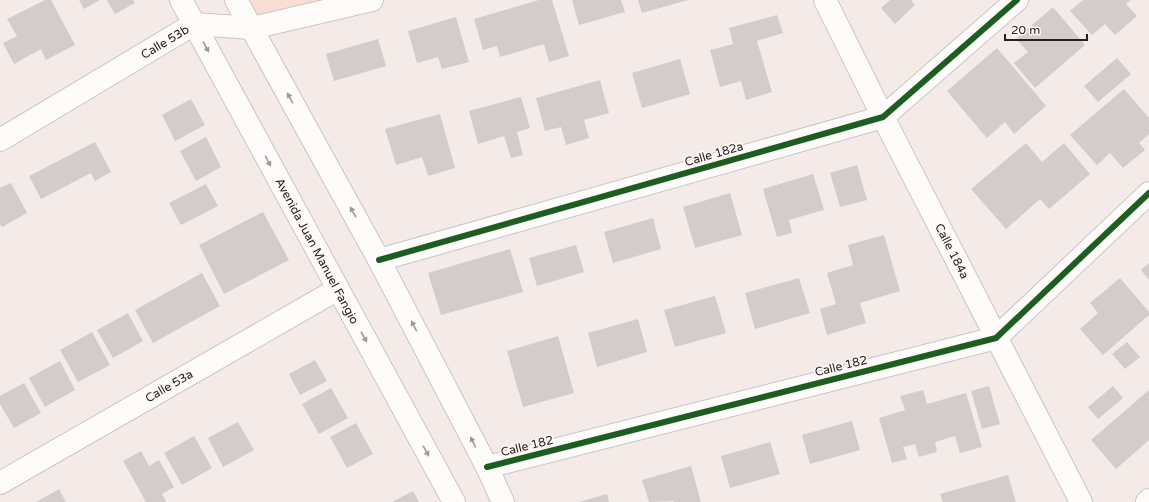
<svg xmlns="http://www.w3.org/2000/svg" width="1149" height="502" viewBox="0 0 1149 502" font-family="'Varela Round',sans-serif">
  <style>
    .green { fill: #f8ded5 }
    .building { fill: #d4ccca }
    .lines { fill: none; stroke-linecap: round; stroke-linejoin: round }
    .minor-casing { stroke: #ccc5c2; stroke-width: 24 }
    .secondary-casing { stroke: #ccc5c2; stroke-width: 24 }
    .minor { stroke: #fdfcfb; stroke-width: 22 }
    .secondary { stroke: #fdfcfb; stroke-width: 22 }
    .cycleway-casing { stroke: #fff7f5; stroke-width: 8 }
    .cycleway { stroke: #1b5e20; stroke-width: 6 }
    .oneway { fill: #9d9998 }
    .labels { text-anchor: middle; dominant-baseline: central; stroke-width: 3.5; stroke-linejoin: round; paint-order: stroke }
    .street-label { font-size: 12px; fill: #27201e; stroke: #fff7f5 }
  </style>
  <rect width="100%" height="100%" fill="#f4eae7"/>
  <path class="green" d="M242 0H328L253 21Z"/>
  <path class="building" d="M45 0H51L75 45 46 60 41 49 14 64 3 43 17 36 7 19Z
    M79 0H100L84 9Z
    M107 0H133L135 3 115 14Z
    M539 0H552L569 56 549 62 544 44 500 57 497 46 483 50 474 19Z
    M572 0H621L625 12 579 25Z
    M638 0H688L642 13Z
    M890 0H911L915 5 895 24 881 8Z
    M1083 0H1131L1126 4 1137 16 1115 35 1105 24 1092 35 1070 11Z
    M1053 7 1085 45 1035 88 1014 63 1028 52 1016 39Z
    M777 15 783 33 757 41 772 92 746 100 741 81 720 87 710 50 733 44 729 28Z
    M456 17 469 62 442 69 438 57 417 63 408 31Z
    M378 39 386 66 334 81 326 54Z
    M997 48 1046 106 1014 134 1005 122 987 138 947 91Z
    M1117 58 1131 74 1098 102 1084 86Z
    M680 59 690 94 642 108 632 73Z
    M600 80 609 113 584 120 589 138 566 145 561 127 545 131 536 98Z
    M1124 89 1149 118V134L1139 143 1145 150 1123 168 1110 153 1097 165 1070 135Z
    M521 97 530 128 517 132 523 155 511 158 504 136 478 144 469 111Z
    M191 99 205 125 175 141 162 115Z
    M440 114 455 168 428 176 422 157 396 165 385 129Z
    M206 137 221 167 196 181 180 151Z
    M95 142 111 172 95 181 91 173 41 199 29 176Z
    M1026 143 1042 162 1064 143 1090 174 1049 209 1040 199 1006 229 971 189Z
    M857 165 867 200 840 207 830 173Z
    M813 174 824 210 789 220 792 233 777 237 763 189Z
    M11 183 27 213 2 227 0 224V188Z
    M206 184 218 206 181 225 169 203Z
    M730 193 742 235 695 248 683 207Z
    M263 212 289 260 224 294 199 245Z
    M653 218 661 249 613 263 604 232Z
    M884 235 900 291 860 303 866 323 827 335 820 309 836 304 827 273 853 265 848 245Z
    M576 245 584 272 537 286 529 258Z
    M510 249 523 292 441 315 428 273Z
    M1149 263V280L1141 270Z
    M202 273 220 306 153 343 135 310Z
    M799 278 810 313 755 329 745 293Z
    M1120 278 1149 312V315L1103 355 1080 329 1098 313 1090 303Z
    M715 296 726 333 675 347 664 310Z
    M128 313 143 341 113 358 97 330Z
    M638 319 647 352 597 367 588 333Z
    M92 332 110 365 78 382 60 350Z
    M558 336 574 393 523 407 507 351Z
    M1127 342 1140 357 1125 369 1112 354Z
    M315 360 327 381 300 395 289 374Z
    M60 361 75 390 45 407 29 378Z
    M24 383 41 413 14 428 0 404V396Z
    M989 386 1000 424 982 429 971 391Z
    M1113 386 1123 398 1098 419 1088 407Z
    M331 388 348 418 319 434 302 404Z
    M923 390 927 404 966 393 982 447 960 453 955 436 935 442 937 452 919 457 915 444 903 447 907 459 892 463 879 418 905 410 900 396Z
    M1149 390V440L1116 469 1091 440Z
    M852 421 860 450 810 464 802 435Z
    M238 422 254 450 223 467 208 438Z
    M356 423 373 454 347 468 330 437Z
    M194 436 212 468 182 485 164 453Z
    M770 442 780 474 730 488 721 456Z
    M141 451 149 466 159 460 174 487 162 494 166 502H146L123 461Z
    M691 466 701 502H674V501L649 502 642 480Z
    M1008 475 1016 502H943L940 494Z
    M59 489 66 502H36Z
    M413 491 419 502H392Z
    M607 494 609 502H579Z"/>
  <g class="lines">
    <g class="minor-casing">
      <path id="minor" d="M825 0 883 117 1081 502
        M0 140 194 24 252 28 372 0
        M379 260 883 117 1017 0
        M487 467 996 338 1149 193
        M0 483 338 289
        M1147 502 1149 500"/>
    </g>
    <g class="secondary-casing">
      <path id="secondary" d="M181 0 454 502
        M236 0 379 260 487 467 503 502"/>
    </g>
    <use href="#minor" class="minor"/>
    <use href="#secondary" class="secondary"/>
    <g class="cycleway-casing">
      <path id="cycleway" d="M379 260 883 117 1017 0
        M487 467 996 338 1149 193"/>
    </g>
    <use href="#cycleway" class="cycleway"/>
  </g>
  <defs><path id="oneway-solid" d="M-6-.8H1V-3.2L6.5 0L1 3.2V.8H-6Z"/></defs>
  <g class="oneway">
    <use href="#oneway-solid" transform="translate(206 47) rotate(62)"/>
    <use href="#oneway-solid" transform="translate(290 98) rotate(-119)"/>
    <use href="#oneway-solid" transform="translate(268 161) rotate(62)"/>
    <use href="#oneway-solid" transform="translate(353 212) rotate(-119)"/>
    <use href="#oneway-solid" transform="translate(414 326) rotate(-117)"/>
    <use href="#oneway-solid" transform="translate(364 337) rotate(61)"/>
    <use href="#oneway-solid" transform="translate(473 442) rotate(-117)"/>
    <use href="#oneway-solid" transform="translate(426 451) rotate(61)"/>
  </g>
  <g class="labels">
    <g class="street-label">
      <text transform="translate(165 42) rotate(-31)">Calle 53b</text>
      <text transform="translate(714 154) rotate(-16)">Calle 182a</text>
      <text transform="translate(317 251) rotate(62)">Avenida Juan Manuel Fangio</text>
      <text transform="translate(952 251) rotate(63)">Calle 184a</text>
      <text transform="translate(841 366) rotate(-14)">Calle 182</text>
      <text transform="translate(169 386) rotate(-30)">Calle 53a</text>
      <text transform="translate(527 446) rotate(-14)">Calle 182</text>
    </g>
  </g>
  <path d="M1005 34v6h82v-6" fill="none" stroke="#27201e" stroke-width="2"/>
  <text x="1011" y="34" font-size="12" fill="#27201e" stroke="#fff7f5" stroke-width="3" paint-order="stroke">20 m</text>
</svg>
